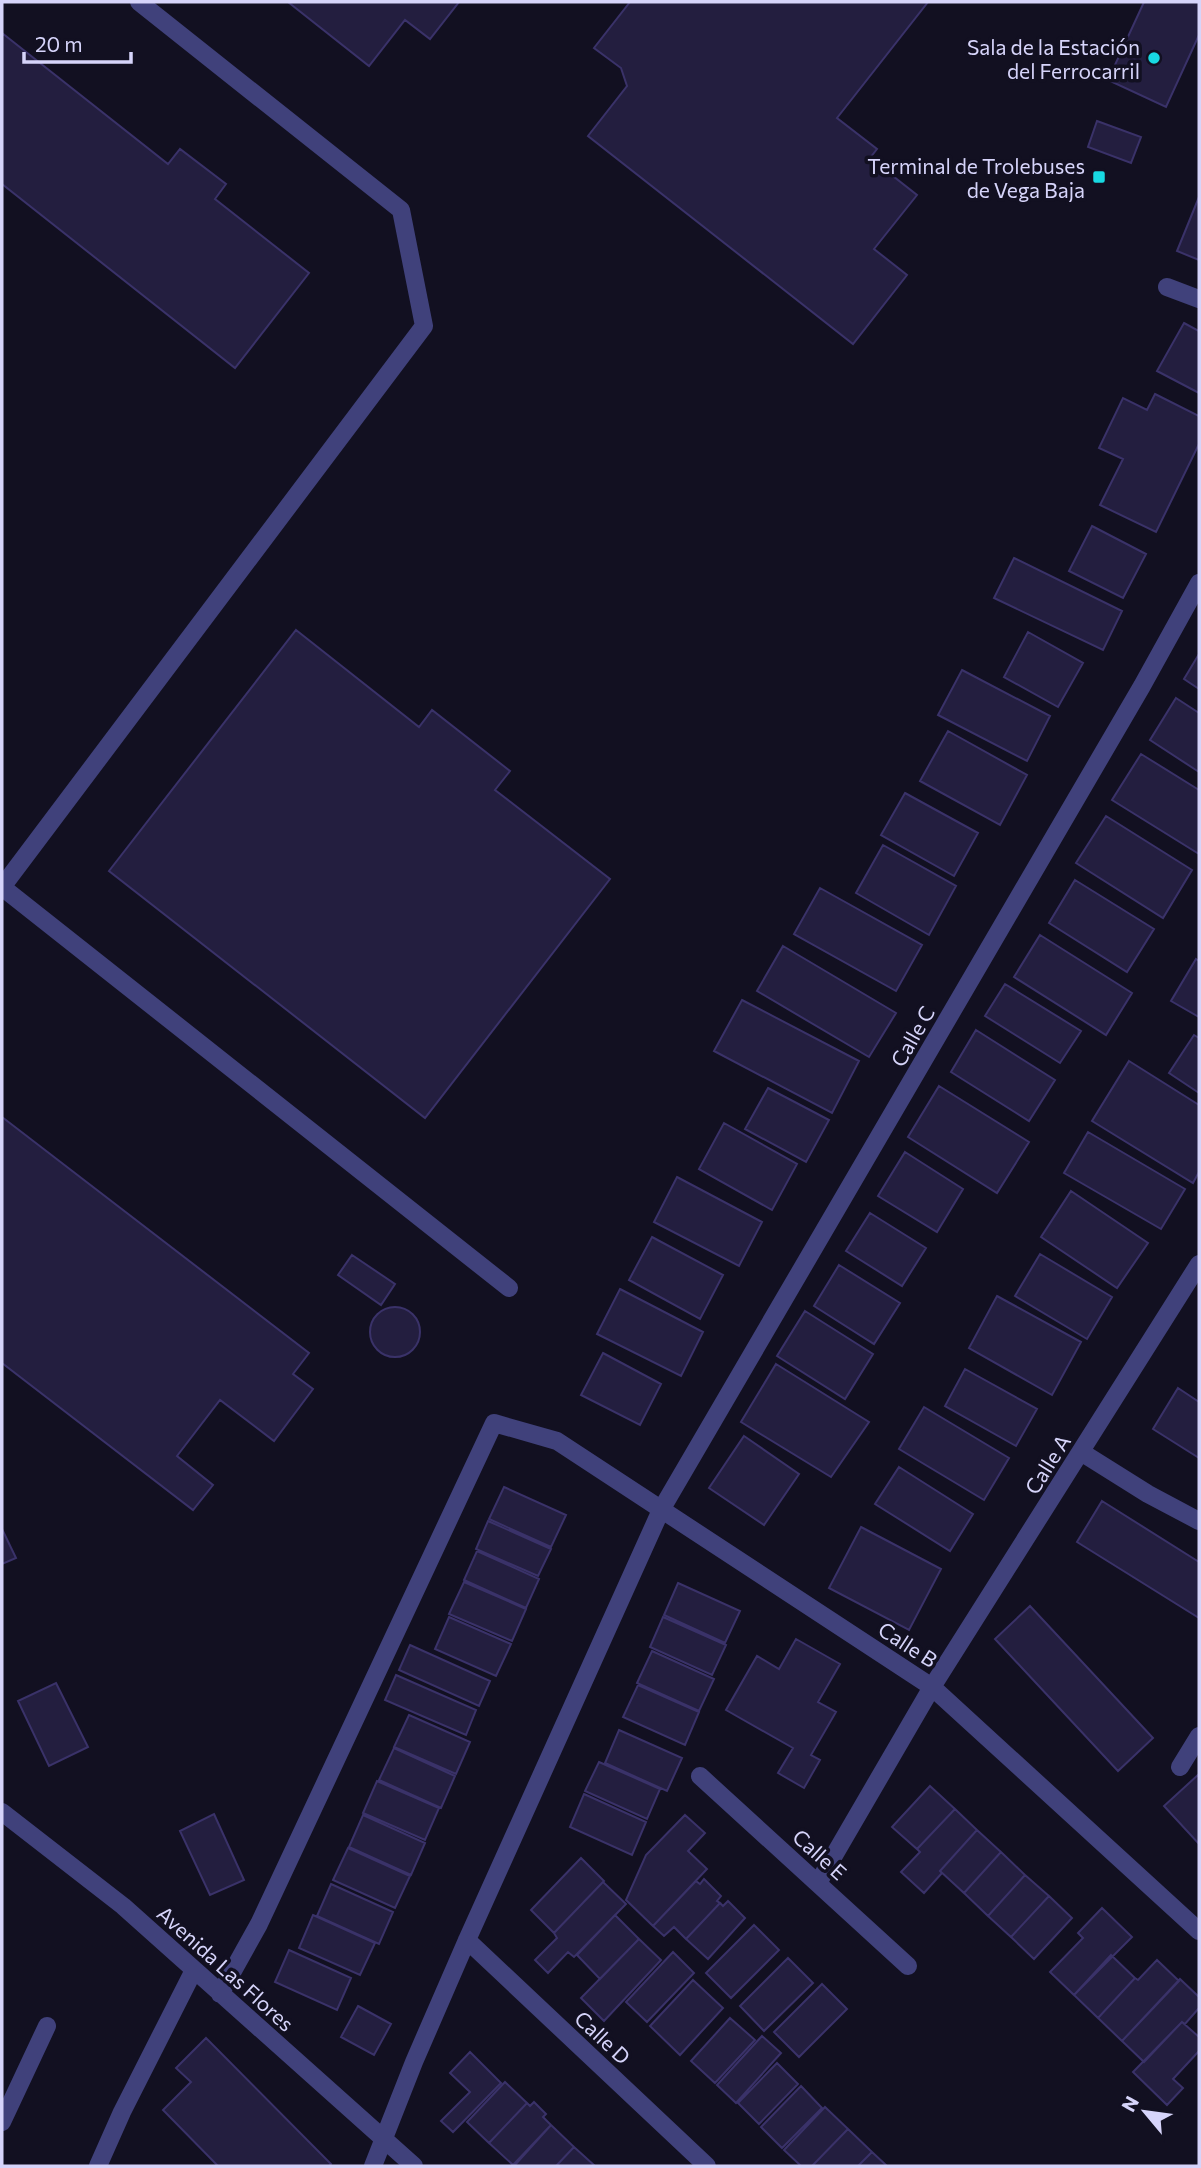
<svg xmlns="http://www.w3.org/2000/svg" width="1201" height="2168" viewBox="0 0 1201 2168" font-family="Commissioner,sans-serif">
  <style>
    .building { fill: #231e3f; stroke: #3a3269; stroke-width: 2 }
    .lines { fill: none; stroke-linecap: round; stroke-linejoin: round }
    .minor { stroke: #40417b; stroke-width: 18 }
    .poi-dot { fill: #18d9e2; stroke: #121021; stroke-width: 2.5 }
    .labels { text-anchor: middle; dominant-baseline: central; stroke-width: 7; stroke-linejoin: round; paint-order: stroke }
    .poi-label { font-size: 21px; fill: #d6d4fa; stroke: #121021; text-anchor: end }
    .street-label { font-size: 21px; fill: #d6d4fa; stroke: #121021 }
  </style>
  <rect width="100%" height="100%" fill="#121021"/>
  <path class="building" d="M288 2H459L430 39 405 20 369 66Z
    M630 2H928L837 118 877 149 870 158 917 195 874 249 907 275 853 344 588 136 627 86 621 68 594 48Z
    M1144 2H1199V35L1166 107 1108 80Z
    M2 33 168 164 180 149 226 184 215 199 309 273 235 368 2 184Z
    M1097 121 1141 137 1131 163 1088 147Z
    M1199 197V260L1177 251Z
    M1184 323 1199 331V393L1157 371Z
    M1155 394 1199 416V444L1156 532 1100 505 1123 459 1099 448 1123 398 1147 410Z
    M1092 526 1146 554 1123 598 1069 571Z
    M1014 558 1122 611 1103 650 994 598Z
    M296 630 419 727 432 710 510 771 495 790 610 879 425 1118 109 871Z
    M1028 632 1083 663 1058 707 1004 677Z
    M1199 654V689L1184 679Z
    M962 670 1050 716 1027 761 938 715Z
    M1176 698 1199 713V772L1150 740Z
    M948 731 1027 775 1000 825 920 781Z
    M1141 754 1199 790V854L1112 800Z
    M905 793 978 833 954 876 881 835Z
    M1106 816 1192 870 1163 918 1076 863Z
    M883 845 956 886 929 935 856 893Z
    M1075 880 1154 929 1127 972 1049 923Z
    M820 888 922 945 896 991 794 934Z
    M1040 935 1132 993 1106 1035 1014 977Z
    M783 946 896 1013 869 1057 757 991Z
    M1196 959 1199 961V1017L1171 1001Z
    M1005 984 1081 1031 1060 1063 985 1016Z
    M742 1000 859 1061 832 1113 714 1051Z
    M976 1030 1055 1080 1029 1121 951 1072Z
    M1194 1035 1199 1038V1093L1169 1073Z
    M1129 1061 1199 1105V1172L1193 1183 1092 1121Z
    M939 1086 1029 1142 997 1193 908 1137Z
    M768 1088 829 1120 806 1162 745 1129Z
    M2 1117 309 1353 293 1374 313 1389 274 1441 220 1400 177 1456 213 1485 193 1510 2 1363Z
    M724 1123 797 1164 772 1210 699 1169Z
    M1088 1132 1185 1189 1161 1229 1064 1173Z
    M905 1152 963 1189 937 1232 878 1196Z
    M677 1177 762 1222 739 1266 654 1222Z
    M1071 1191 1148 1243 1117 1288 1041 1237Z
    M870 1213 926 1248 902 1286 846 1251Z
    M652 1237 723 1275 700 1319 629 1280Z
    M1040 1254 1112 1297 1087 1339 1015 1296Z
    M352 1255 395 1284 381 1305 338 1275Z
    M839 1265 900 1303 874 1344 814 1306Z
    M620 1289 703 1332 681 1376 597 1334Z
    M997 1296 1081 1342 1052 1395 969 1348Z
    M370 1332a25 25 0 1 1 50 0a25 25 0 1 1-50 0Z
    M805 1311 873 1354 845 1399 777 1356Z
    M603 1353 661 1384 640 1425 581 1395Z
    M776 1364 869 1422 831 1477 741 1422Z
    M965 1369 1037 1409 1016 1446 945 1406Z
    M1178 1388 1199 1402V1458L1153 1429Z
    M924 1407 1009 1458 984 1500 899 1449Z
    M744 1436 799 1474 764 1525 709 1488Z
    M899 1467 973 1514 950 1551 875 1504Z
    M504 1487 566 1515 551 1547 489 1519Z
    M1102 1501 1199 1562V1618L1077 1542Z
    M488 1521 551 1549 538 1576 476 1549Z
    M861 1527 941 1569 909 1630 829 1588Z
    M2 1529 16 1558 2 1564Z
    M477 1551 539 1579 526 1608 464 1580Z
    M464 1582 526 1609 512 1641 449 1614Z
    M678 1583 740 1611 725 1643 664 1615Z
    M1030 1606 1153 1738 1118 1771 995 1639Z
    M449 1617 511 1644 496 1676 435 1649Z
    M663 1617 726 1645 712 1675 650 1647Z
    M796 1639 840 1664 818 1702 836 1712 811 1755 820 1760 804 1788 778 1773 793 1748 726 1710 757 1656 779 1669Z
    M410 1645 490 1681 479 1706 399 1670Z
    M652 1651 714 1679 699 1711 637 1683Z
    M396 1675 476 1710 466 1735 385 1700Z
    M56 1683 88 1747 49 1766 18 1701Z
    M638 1685 699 1712 685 1745 623 1717Z
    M409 1715 470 1742 456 1774 394 1747Z
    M619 1730 682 1758 667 1791 605 1763Z
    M394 1748 455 1776 441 1808 379 1780Z
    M599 1762 660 1789 647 1819 585 1791Z
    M1199 1774V1844L1164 1806Z
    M377 1781 439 1808 425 1840 363 1813Z
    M930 1786 955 1809 917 1849 892 1827Z
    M584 1794 646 1822 632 1855 570 1827Z
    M955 1809 977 1830 940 1871 942 1873 924 1893 901 1872 920 1852 917 1849Z
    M214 1814 244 1880 210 1895 180 1831Z
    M363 1815 425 1843 411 1875 349 1847Z
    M685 1815 705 1833 688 1851 707 1869 653 1926 626 1900 646 1855Z
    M977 1830 1001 1852 964 1893 940 1871Z
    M348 1848 410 1876 395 1908 333 1880Z
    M1001 1852 1025 1875 988 1916 964 1893Z
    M581 1858 604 1881 554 1933 531 1910Z
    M1025 1875 1049 1896 1011 1937 988 1916Z
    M704 1879 721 1896 717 1901 720 1903 686 1939 674 1927 664 1936 653 1926 696 1881 700 1884Z
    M603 1882 626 1904 574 1957 568 1952 548 1973 535 1960 557 1938 554 1933Z
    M331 1884 393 1912 379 1944 317 1916Z
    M1049 1896 1072 1918 1034 1959 1011 1937Z
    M728 1901 745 1918 708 1959 686 1939 720 1903 723 1906Z
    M1102 1908 1132 1937 1074 1995 1050 1972 1083 1938 1078 1933Z
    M313 1915 375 1943 360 1975 299 1948Z
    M615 1915 639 1939 600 1979 577 1955Z
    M754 1925 779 1950 731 1998 706 1973Z
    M639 1939 661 1960 604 2021 581 1998Z
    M289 1950 351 1978 337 2010 275 1982Z
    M673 1952 694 1973 647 2022 626 2002Z
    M1111 1955 1135 1978 1098 2018 1074 1995Z
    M788 1958 813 1983 764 2031 740 2006Z
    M1157 1960 1179 1981 1122 2041 1098 2018 1135 1978 1138 1980Z
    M1180 1979 1199 1997V2008L1185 2024 1182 2022 1144 2062 1122 2041Z
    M693 1980 723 2008 680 2055 650 2026Z
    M822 1984 847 2009 799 2057 774 2032Z
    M358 2006 391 2024 374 2055 341 2037Z
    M730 2018 755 2040 715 2083 691 2061Z
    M1182 2022 1199 2037V2051L1173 2079 1183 2088 1167 2105 1133 2072Z
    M762 2036 781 2053 736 2103 717 2085Z
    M206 2038 331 2164 329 2166H218L163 2110 191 2082 176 2068Z
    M470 2052 501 2083 453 2132 441 2121 470 2092 450 2073Z
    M777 2063 798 2084 759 2124 738 2103Z
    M505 2082 527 2103 489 2143 467 2122Z
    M801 2086 822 2108 782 2148 761 2127Z
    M534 2102 546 2114 543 2117 551 2125 513 2165 489 2143 527 2103 530 2106Z
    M825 2107 848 2129 812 2166H801L784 2150Z
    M551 2125 574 2147 556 2166H514Z
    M848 2129 872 2152 858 2166H812Z
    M574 2147 595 2166H556Z
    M872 2152 887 2166H858Z"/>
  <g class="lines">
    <path class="minor" d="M1167 287 1199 299
      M2 887 424 326 401 210 139 2
      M2 887 509 1288
      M1081 1452 1148 1494 1199 1521
      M1180 1767 1199 1736
      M700 1776 908 1966
      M2 1812 123 1906 414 2166
      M818 1883 932 1687 1199 1264
      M467 1940 707 2166
      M220 1994 259 1924 494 1423 557 1441 932 1687 1199 1931
      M2 2122 47 2026
      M98 2166 122 2112 194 1970
      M373 2166 414 2062 467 1940 661 1510 1142 686 1199 583"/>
  </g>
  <g class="poi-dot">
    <circle cx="1154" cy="58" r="7"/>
    <rect x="1092" y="170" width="14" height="14" rx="3.5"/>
  </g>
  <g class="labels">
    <g class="poi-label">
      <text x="1140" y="46">Sala de la Estación<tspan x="1140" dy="24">del Ferrocarril</tspan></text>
      <text x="1085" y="165">Terminal de Trolebuses<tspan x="1085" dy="24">de Vega Baja</tspan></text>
    </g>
    <g class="street-label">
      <text transform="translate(912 1036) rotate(-60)">Calle C</text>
      <text transform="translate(1047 1464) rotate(-58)">Calle A</text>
      <text transform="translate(908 1644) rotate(33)">Calle B</text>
      <text transform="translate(820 1854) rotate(42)">Calle E</text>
      <text transform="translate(226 1968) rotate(42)">Avenida Las Flores</text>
      <text transform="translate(603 2037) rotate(43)">Calle D</text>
    </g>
  </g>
  <rect width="1201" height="2168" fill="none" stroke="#d6d4fa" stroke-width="7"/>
  <g transform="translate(1145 2112) rotate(299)" stroke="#121021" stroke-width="5" paint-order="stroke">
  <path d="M0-5L12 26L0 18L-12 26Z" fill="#d6d4fa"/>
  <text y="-10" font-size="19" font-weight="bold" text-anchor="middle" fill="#d6d4fa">N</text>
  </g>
  <path d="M24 52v10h107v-10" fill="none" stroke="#d6d4fa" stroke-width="3.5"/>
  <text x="35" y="52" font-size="21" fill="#d6d4fa" stroke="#121021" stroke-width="5" paint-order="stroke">20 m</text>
</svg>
